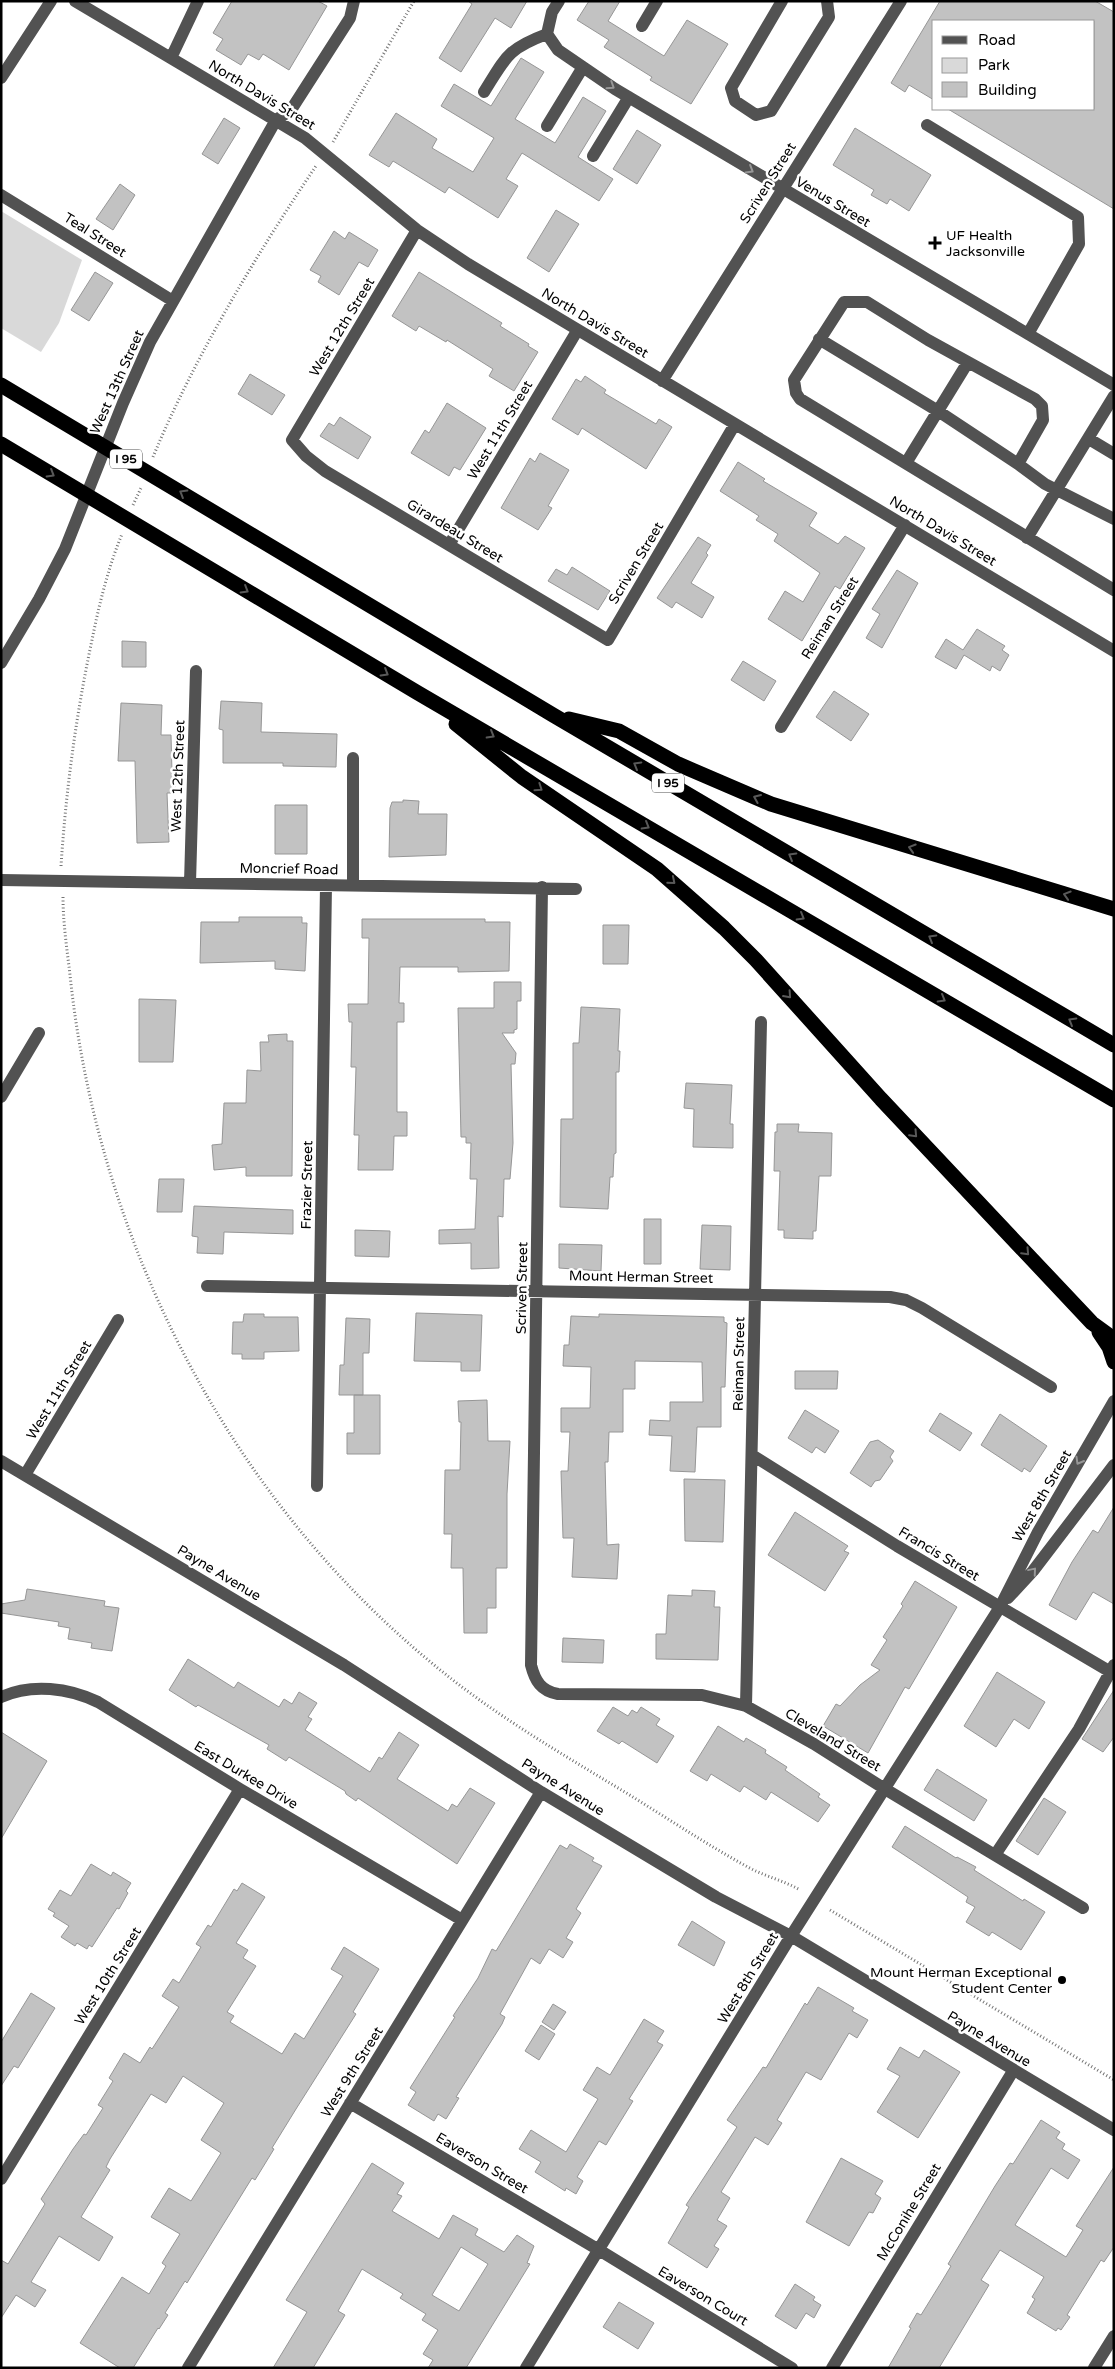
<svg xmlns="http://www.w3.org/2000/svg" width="1115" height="2369" viewBox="0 0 1115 2369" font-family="'Varela Round',sans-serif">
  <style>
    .green { fill: #d9d9d9 }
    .building { fill: #c2c2c2; stroke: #969696; fill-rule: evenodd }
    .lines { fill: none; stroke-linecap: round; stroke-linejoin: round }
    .path { stroke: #747474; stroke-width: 3; stroke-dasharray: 1 2.5; stroke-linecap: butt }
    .minor { stroke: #525252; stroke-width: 12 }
    .highway { stroke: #000; stroke-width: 15 }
    .oneway { stroke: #979797 }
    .oneway2 { stroke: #595959 }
    .poi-dot { fill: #000; stroke: #fff; stroke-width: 2 }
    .labels { text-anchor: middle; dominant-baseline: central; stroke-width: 5; stroke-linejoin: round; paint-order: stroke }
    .shield { fill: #fff; stroke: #4c4c4c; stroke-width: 1 }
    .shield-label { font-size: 12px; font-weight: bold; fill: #000 }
    .street-label { font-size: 14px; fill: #000; stroke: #fff }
    .poi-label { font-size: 14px; fill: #000; stroke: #fff; text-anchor: start }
  </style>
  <rect width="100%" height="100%" fill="#fff"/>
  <path class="green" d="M1 211 82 260 59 323 41 352 1 328Z"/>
  <path class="building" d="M232 1H318L327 6 289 70 263 54 259 60 248 54 241 65 216 50 223 39 213 33Z
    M468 1H527L511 28 495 18 461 72 439 58 472 4Z
    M589 1H620L608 21 664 56 687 20 728 44 691 104 650 80 652 77 604 47 609 40 577 20Z
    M940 1H1095L1114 12V209L948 109H1094V21H934V100L909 85 905 92 891 83Z
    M521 58 544 72 515 119 555 143 583 97 606 111 578 157 613 179 599 201 522 153 506 179 518 186 498 218 449 187 445 193 393 161 389 167 369 155 396 113 437 139 432 148 473 172 494 138 441 106 454 84 491 106Z
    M224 118 240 128 218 164 202 154Z
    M855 128 931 175 909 211 890 199 887 204 871 195 874 190 833 165Z
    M637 130 661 145 637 184 613 169Z
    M120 184 135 195 113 230 96 219Z
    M556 210 579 224 549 272 527 258Z
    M334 231 345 239 349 232 378 250 368 267 359 262 339 295 318 282 321 276 310 270Z
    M95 272 113 283 89 321 71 310Z
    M419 272 502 323 500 326 529 344 528 346 538 352 514 391 489 376 493 369 447 340 446 342 419 326 416 331 392 316Z
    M250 374 285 395 272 415 238 394Z
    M585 376 606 390 604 393 656 424 659 419 672 427 646 469 582 428 578 435 552 419 576 379 581 382Z
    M447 403 486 428 460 470 454 467 449 476 411 453 425 430 429 433Z
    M340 417 371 437 358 459 320 436 329 423 334 426Z
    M540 453 569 470 548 506 552 508 538 530 501 508 530 458 535 462Z
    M738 462 765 479 763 481 817 513 809 526 838 544 845 536 865 548 840 589 835 586 802 641 768 619 785 591 803 602 820 573 774 541 778 534 756 520 759 516 720 491Z
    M698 537 711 545 706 553 708 555 691 583 714 597 702 618 676 602 672 608 657 598Z
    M572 567 610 591 598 610 548 581 556 569 567 575Z
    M897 570 918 583 882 648 866 638 880 614 872 609Z
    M977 629 1005 646 1002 650 1009 655 1000 671 992 666 990 671 964 655 956 669 935 657 946 639 963 650Z
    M122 641 146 642V667H122Z
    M743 661 776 681 764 701 731 680Z
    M834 691 869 714 851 741 816 717Z
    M221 701 262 703 261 732 337 734 336 767 283 766V763H223V730L219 729Z
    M121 703 162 705 161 735H171L172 772H175V793H167L169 842 137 843 135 761H118Z
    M403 800 419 801 418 814H447L446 855 389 857 390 808 392 802H403Z
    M275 805H307V854H275Z
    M239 917H302V923H307L305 971 275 969V961L200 963 201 922H239Z
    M362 919H485V922H510L509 971 458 972V967H400L399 1003H404V1022H397V1112H407V1136H394L393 1170H358L359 1135H354L356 1067H351L352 1022H349L348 1004H368L369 938H362Z
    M603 925H629L628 964H603Z
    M494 982H521V1001H517V1029L514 1030V1033H502L516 1053 515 1064H511L513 1143 510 1179H504L503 1217 498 1216 499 1268 471 1269V1243L439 1244V1230L475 1229 477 1179H470L471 1143H466V1137H461L458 1008H494Z
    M139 999 176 1000 173 1062H139Z
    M581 1007 620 1009 618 1051H620L619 1072H616V1153L614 1154 613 1177H610L608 1209 560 1207 561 1119H573V1043H579Z
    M287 1034V1041H293L292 1176H246V1167L214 1170 212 1145 222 1144 224 1103H246L247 1070 261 1071 260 1042H269L268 1035Z
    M686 1083 732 1085 730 1124H733V1148L693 1147 694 1109 684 1108Z
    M777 1124H799L798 1132 832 1133 831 1176H819L816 1231H813V1239L784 1238V1230H778L780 1171H774L775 1132H777Z
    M159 1179H184L182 1212H157Z
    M194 1206 293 1210V1234L224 1232 223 1254 197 1253 198 1237 192 1236Z
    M644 1219H661V1264H644Z
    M702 1225 731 1226 730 1270 700 1269Z
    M355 1230 390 1231 389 1257 355 1256Z
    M559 1244 602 1245 601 1271 559 1268Z
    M416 1313 482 1315 480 1371H461V1362L414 1361Z
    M244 1314H264V1317H298L299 1351 264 1352V1359H242V1354H232L233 1322H243Z
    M599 1314 724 1317V1322L727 1323 725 1387H721V1427H697L695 1472 670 1471 672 1436 649 1435 650 1420 670 1421V1402H703L702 1362 635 1361V1389H623V1432H609L608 1462H605L607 1545 619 1544 617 1579 572 1577 574 1538H563L561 1471H568L570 1432H561V1408H590L591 1367 563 1366 564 1345H569L571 1316 599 1317Z
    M346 1318 370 1319 369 1353H363V1395H339L340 1365H344Z
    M795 1371H838L837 1389H795Z
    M354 1395H380V1454H347V1433H354Z
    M487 1400 488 1441H510L507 1494V1568H496V1608H487V1633H464L463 1568H451L452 1534H444L445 1470H460L461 1422H459L458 1401Z
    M805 1410 839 1431 825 1453 816 1447 812 1453 788 1438Z
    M940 1413 972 1433 960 1451 929 1431Z
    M1000 1414 1047 1446 1030 1472 1024 1468 1022 1472 981 1445Z
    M878 1440 894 1451 890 1457 893 1461 880 1480 875 1481 871 1487 850 1473 870 1442Z
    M684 1479 725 1480 723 1542 685 1541Z
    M1114 1507V1604L1093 1592 1076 1620 1049 1605 1072 1562 1093 1530 1098 1533Z
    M795 1512 848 1546 844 1551 849 1553 825 1591 768 1555Z
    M915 1581 957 1607 909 1689 905 1687 868 1753 823 1726 836 1704 840 1706 860 1685 880 1670 871 1665 887 1640 883 1637 903 1606 901 1604Z
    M27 1589 105 1601 104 1606 119 1608 112 1651 91 1648 92 1643 68 1639 70 1628 58 1626 59 1622 1 1613V1604L25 1600Z
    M692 1590 715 1591 714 1607H720L718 1660 656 1659V1634H666L668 1595 692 1596Z
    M563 1638 604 1640 603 1663 562 1662Z
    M188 1659 234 1688 238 1682 279 1707 284 1699 292 1704 299 1692 317 1703 308 1717 312 1719 305 1730 370 1772 379 1757 382 1759 399 1732 419 1745 397 1779 448 1811 452 1804 457 1807 470 1788 495 1803 457 1864 358 1798 356 1801 346 1794 345 1791 289 1757 286 1761 267 1749 269 1745 198 1705 196 1707 169 1690Z
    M997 1672 1045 1702 1029 1729 1014 1719 996 1747 964 1726Z
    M1114 1690V1737L1103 1752 1082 1739Z
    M613 1707 628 1716 632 1710 637 1713 641 1707 660 1719 656 1725 674 1736 657 1763 622 1741 619 1744 597 1731Z
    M718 1726 744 1742 746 1738 766 1750 765 1753 787 1767 785 1770 820 1794 818 1797 830 1805 818 1822 771 1792 766 1800 744 1786 740 1792 711 1774 707 1781 690 1771Z
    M1 1732 47 1761 1 1839Z
    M937 1769 987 1800 974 1821 924 1790Z
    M1044 1798 1066 1812 1038 1855 1016 1841Z
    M905 1826 956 1858 957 1857 976 1867 974 1870 1023 1901 1024 1899 1045 1912 1021 1950 992 1932 989 1936 966 1922 975 1907 966 1902 968 1897 892 1847Z
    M570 1844 594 1858 592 1861 602 1866 576 1909 581 1913 566 1938 573 1942 563 1958 549 1949 540 1964 531 1958 500 2014 505 2017 502 2024 456 2097 459 2098 446 2119 438 2114 434 2121 408 2105 416 2092 410 2088 455 2017 453 2016 478 1978 492 1949 496 1951 560 1845 567 1849Z
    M91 1864 111 1876 113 1872 131 1883 126 1891 128 1893 119 1909 117 1908 92 1947 89 1945 87 1949 77 1943 75 1946 61 1937 69 1926 53 1916 55 1913 48 1909 60 1890 71 1896Z
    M242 1883 265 1897 236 1943 248 1950 243 1958 256 1966 227 2012 234 2016 230 2022 282 2054 295 2033 304 2039 343 1976 331 1969 344 1947 379 1969 353 2012 356 2014 296 2109 272 2148 274 2149 255 2180 252 2178 187 2283 185 2281 165 2313 168 2315 159 2329 158 2328 133 2368H120L80 2343 122 2277 149 2294 166 2266 162 2263 180 2234 151 2217 169 2188 191 2201 221 2153 201 2140 224 2103 183 2076 166 2103 151 2094 110 2159 106 2167 110 2170 81 2217 113 2237 99 2261 59 2236 31 2282 46 2290 35 2307 16 2295 1 2318V2260L8 2264 45 2204 41 2199 73 2149 84 2134 86 2135 103 2108 98 2105 113 2081 109 2078 124 2053 140 2063 150 2047 152 2049 179 2007 162 1996 173 1979 179 1983 201 1947 196 1944 208 1925 211 1927 234 1889 237 1891Z
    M692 1921 725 1942 714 1966 678 1945Z
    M818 1987 854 2008 852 2011 868 2020 857 2038 849 2033 821 2080 806 2072 777 2120 782 2123 768 2145 755 2137 721 2192 730 2198 717 2220 727 2226 714 2246 719 2249 707 2268 668 2243 689 2207 686 2205 737 2127 727 2120 763 2067 766 2068 805 2003 807 2005Z
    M31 1993 55 2008 18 2068 14 2066 1 2086V2042Z
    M553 2004 566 2012 554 2030 542 2022Z
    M644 2019 664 2031 657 2042 663 2045 629 2099 633 2101 606 2145 599 2141 577 2177 583 2181 576 2194 566 2188 565 2191 535 2172 541 2162 519 2149 531 2130 566 2152 598 2099 583 2090 597 2067 610 2075Z
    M541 2025 555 2034 539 2060 525 2051Z
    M900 2047 919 2058 924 2050 960 2072 918 2138 877 2112 900 2076 887 2069Z
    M1041 2120 1060 2132 1056 2138 1065 2144 1062 2149 1080 2160 1068 2179 1051 2168 1015 2225 1066 2257 1083 2230 1076 2226 1114 2167V2247L1104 2262 1101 2260 1067 2315 1070 2317 1061 2330 1058 2328 1056 2331 1027 2313 1035 2299 1032 2297 1044 2277 1000 2250 981 2280 989 2285 939 2368H888L911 2328 909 2327 917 2313 921 2315 942 2281 951 2266 948 2264 995 2186 1010 2163 1013 2164Z
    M841 2158 883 2181 875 2194 881 2198 873 2213 869 2212 849 2246 806 2222Z
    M372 2163 404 2183 397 2194 402 2196 392 2211 439 2239 453 2215 478 2229 475 2235 504 2252 517 2235 534 2246 527 2263 530 2264 466 2368H428L433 2360 423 2354 438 2330 422 2320 426 2314 400 2298 403 2294 362 2269 338 2311 345 2315 313 2368H273L307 2312 286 2300ZM461 2247 488 2264 459 2311 432 2295Z
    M795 2284 815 2297 813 2300 821 2305 814 2318 806 2313 796 2329 775 2316Z
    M619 2302 654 2323 638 2349 603 2327Z"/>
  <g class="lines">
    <path class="path" d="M333 142 414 1
      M153 457C194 358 256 255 316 166
      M133 505 141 488
      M61 866C66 790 76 715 92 640 99 605 108 568 122 534
      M63 897C63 923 67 949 70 975 99 1252 239 1518 462 1687 515 1727 572 1760 628 1794 667 1818 706 1844 746 1866 763 1876 783 1880 800 1890
      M830 1910 1114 2080"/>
    <path class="minor" d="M75 1 305 138 417 230 468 264 1114 651
      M782 1 731 88 735 101 756 115 771 111 829 17 827 1
      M642 26 657 1
      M547 34 558 50 615 89 1114 385
      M547 34 552 12 559 1
      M171 58 198 1
      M1 78 51 1
      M484 92C506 57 507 49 547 34
      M927 125 1078 217 1079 244 1028 334
      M547 126 583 67
      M593 156 629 97
      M1 195 173 301
      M417 230 292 440 306 456 325 471 608 640 735 424
      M819 339 938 411 1018 464
      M662 381 901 1
      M1089 439 1114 454
      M906 463 968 362
      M1114 519 1045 484 1018 464 1043 420 1042 406 1035 399 928 340 867 302H844L794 380 796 393 800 399 1114 590
      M1027 538 1114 396
      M449 545 577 331
      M1 663 39 599 65 549 123 403 150 342 276 120 291 110 350 18 354 1
      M781 727 905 525
      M353 758V885
      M1 880 576 889
      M190 883 196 671
      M542 887 531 1665C535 1681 541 1691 558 1694L702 1695 746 1706 814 1744 885 1789 1083 1908
      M1 1097 39 1033
      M207 1286 890 1297 906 1300 922 1308 1051 1387
      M752 1455 897 1546 1114 1674
      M1 1461 344 1665 541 1792 716 1897 791 1936 1114 2130
      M25 1475 118 1320
      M317 1486 326 885
      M1008 1598 1033 1571 1114 1465
      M1 1697C32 1683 69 1688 98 1702L240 1789 462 1920
      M746 1706 761 1022
      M995 1855 1079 1729 1114 1665
      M350 2103 599 2250 792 2368
      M1 2179 240 1789
      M188 2368 541 1792
      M526 2368 791 1936 1000 1607 1038 1532 1114 1401
      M832 2368 1013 2071
      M1094 2368 1114 2336"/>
    <path class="highway" d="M1 385 553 715 1114 1045
      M1 444 418 693 1114 1100
      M569 719 619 731 678 764 771 804 1114 909
      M456 724 522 777 657 869 724 928 756 960 881 1099 1092 1323 1114 1339
      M1099 1332 1109 1347 1114 1362"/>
  </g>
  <defs><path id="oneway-chevron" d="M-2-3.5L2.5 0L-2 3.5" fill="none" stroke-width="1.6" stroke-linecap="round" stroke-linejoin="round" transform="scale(1.25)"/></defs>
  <g class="oneway">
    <use href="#oneway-chevron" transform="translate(611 86) rotate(33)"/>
    <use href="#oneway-chevron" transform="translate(750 170) rotate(31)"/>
    <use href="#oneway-chevron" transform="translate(1079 1461) rotate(120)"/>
    <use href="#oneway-chevron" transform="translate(1033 1571) rotate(-50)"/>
  </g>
  <g class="oneway2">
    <use href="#oneway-chevron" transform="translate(51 474) rotate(31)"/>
    <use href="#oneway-chevron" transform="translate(183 493) rotate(-149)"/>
    <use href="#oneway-chevron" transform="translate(245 590) rotate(31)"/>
    <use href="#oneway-chevron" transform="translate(385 673) rotate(31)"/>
    <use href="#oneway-chevron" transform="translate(491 735) rotate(30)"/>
    <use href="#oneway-chevron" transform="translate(637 765) rotate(-150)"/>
    <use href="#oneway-chevron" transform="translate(539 788) rotate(34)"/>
    <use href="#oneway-chevron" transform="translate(757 798) rotate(-157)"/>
    <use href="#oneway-chevron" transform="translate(646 826) rotate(30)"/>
    <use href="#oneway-chevron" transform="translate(912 848) rotate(-163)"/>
    <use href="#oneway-chevron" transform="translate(792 856) rotate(-150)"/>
    <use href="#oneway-chevron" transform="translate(672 881) rotate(40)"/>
    <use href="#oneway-chevron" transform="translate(1067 895) rotate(-163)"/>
    <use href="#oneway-chevron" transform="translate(801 917) rotate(30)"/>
    <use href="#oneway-chevron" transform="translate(932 938) rotate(-150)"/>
    <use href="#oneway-chevron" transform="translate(788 995) rotate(48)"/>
    <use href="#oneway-chevron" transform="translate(942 999) rotate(30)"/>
    <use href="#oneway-chevron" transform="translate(1072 1021) rotate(-150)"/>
    <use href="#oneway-chevron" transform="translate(914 1134) rotate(47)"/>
    <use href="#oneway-chevron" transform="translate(1026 1252) rotate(47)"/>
  </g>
  <g class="poi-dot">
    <path d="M932.5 235.5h5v5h5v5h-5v5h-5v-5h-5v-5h5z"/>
    <circle cx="1062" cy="1980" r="5"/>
  </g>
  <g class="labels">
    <g class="shield">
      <rect x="110" y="449.5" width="32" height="19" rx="4"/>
      <rect x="652" y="773.5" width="32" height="19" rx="4"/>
    </g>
    <g class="shield-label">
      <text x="126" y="459">I 95</text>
      <text x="668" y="783">I 95</text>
    </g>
    <g class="street-label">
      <text transform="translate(262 95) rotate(31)">North Davis Street</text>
      <text transform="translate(768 183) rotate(-58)">Scriven Street</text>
      <text transform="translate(833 202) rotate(31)">Venus Street</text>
      <text transform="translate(95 235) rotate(32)">Teal Street</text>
      <text transform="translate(595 323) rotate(31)">North Davis Street</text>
      <text transform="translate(342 327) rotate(-59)">West 12th Street</text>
      <text transform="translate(117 382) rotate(-66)">West 13th Street</text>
      <text transform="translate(500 430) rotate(-59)">West 11th Street</text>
      <text transform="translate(455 531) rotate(31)">Girardeau Street</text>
      <text transform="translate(943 531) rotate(31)">North Davis Street</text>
      <text transform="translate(636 563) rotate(-59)">Scriven Street</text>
      <text transform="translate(830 618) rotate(-58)">Reiman Street</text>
      <text transform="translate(178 776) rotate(-88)">West 12th Street</text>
      <text transform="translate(289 869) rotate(1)">Moncrief Road</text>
      <text transform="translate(307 1185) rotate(-89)">Frazier Street</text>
      <text transform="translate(641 1277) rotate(1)">Mount Herman Street</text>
      <text transform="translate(522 1288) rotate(-89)">Scriven Street</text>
      <text transform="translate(739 1364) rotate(-89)">Reiman Street</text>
      <text transform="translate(59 1390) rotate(-59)">West 11th Street</text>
      <text transform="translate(1042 1496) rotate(-60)">West 8th Street</text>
      <text transform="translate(939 1554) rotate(31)">Francis Street</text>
      <text transform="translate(219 1573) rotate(31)">Payne Avenue</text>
      <text transform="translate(833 1740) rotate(31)">Cleveland Street</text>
      <text transform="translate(246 1775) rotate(31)">East Durkee Drive</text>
      <text transform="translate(563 1787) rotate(32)">Payne Avenue</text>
      <text transform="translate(108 1976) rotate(-58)">West 10th Street</text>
      <text transform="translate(748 1978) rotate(-59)">West 8th Street</text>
      <text transform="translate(989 2039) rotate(31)">Payne Avenue</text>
      <text transform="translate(352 2072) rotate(-58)">West 9th Street</text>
      <text transform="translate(482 2163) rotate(31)">Eaverson Street</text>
      <text transform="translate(909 2212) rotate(-59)">McConihe Street</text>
      <text transform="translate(703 2296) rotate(31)">Eaverson Court</text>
    </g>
    <g class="poi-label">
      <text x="946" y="235">UF Health<tspan x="946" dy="16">Jacksonville</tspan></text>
      <text x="1052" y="1972" text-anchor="end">Mount Herman Exceptional<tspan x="1052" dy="16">Student Center</tspan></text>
    </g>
  </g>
  <rect width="1115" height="2369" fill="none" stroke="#000000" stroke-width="5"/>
  <rect x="932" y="20" width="162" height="90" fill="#ffffff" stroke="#999999"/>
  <rect x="942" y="36" width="25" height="8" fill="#525252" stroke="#999999"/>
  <text x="978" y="45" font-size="15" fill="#000000">Road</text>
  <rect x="942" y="58" width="25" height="15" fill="#d9d9d9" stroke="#999999"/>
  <text x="978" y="70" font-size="15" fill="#000000">Park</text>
  <rect x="942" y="82" width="25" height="15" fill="#c2c2c2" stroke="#999999"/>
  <text x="978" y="95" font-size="15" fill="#000000">Building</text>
</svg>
